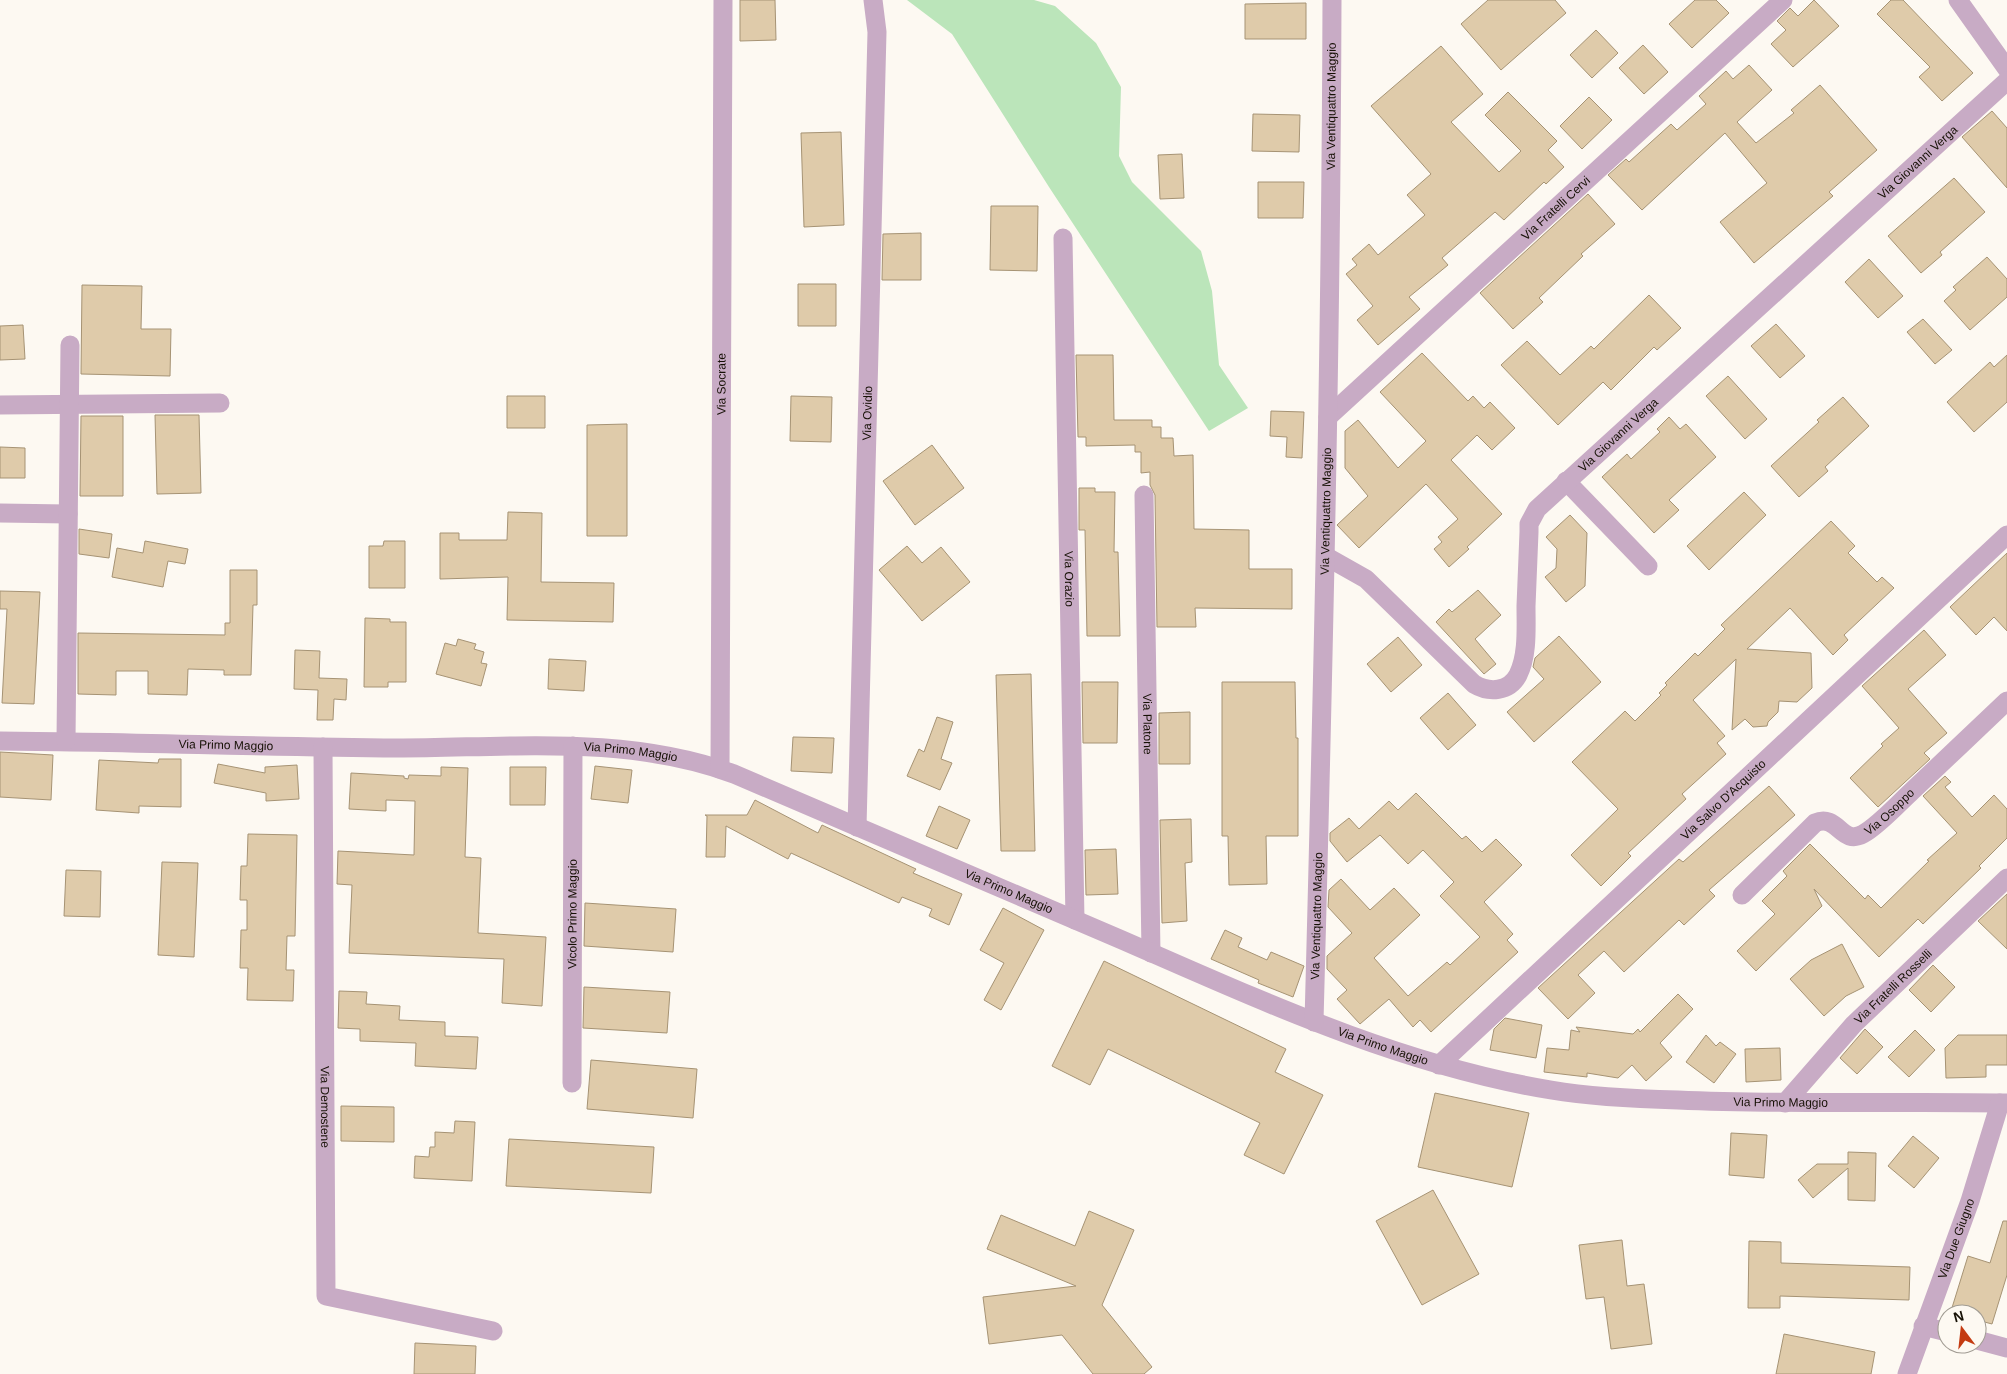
<svg xmlns="http://www.w3.org/2000/svg" width="2007" height="1374" viewBox="0 0 2007 1374" font-family="Arial,sans-serif">
  <style>
    .green { fill: #bbe5ba }
    .building { fill: #dfcbaa; stroke: #a69374 }
    .lines { fill: none; stroke-linecap: round; stroke-linejoin: round }
    .minor { stroke: #c8abc5; stroke-width: 19 }
    .labels { text-anchor: middle; dominant-baseline: central; stroke-width: 4; stroke-linejoin: round; paint-order: stroke }
    .street-label { font-size: 12px; fill: #161005; stroke: #fdf9f2 }
  </style>
  <rect width="100%" height="100%" fill="#fdf9f2"/>
  <path class="green" d="M907 0H1034L1055 6 1096 43 1121 87 1119 156 1132 182 1201 251 1212 291 1219 365 1248 408 1209 431 1049 187 952 34Z"/>
  <path class="building" d="M740 0H775L776 40 740 41Z
    M1488 0H1555L1566 13 1501 70 1461 24Z
    M1695 0H1716L1729 13 1692 48 1669 24Z
    M1814 0 1839 26 1793 67 1771 44 1786 30 1777 21 1790 8 1798 16Z
    M1891 0H1903L1973 73 1942 101 1919 77 1930 67 1877 14Z
    M1306 3V39H1245V4Z
    M1596 30 1618 53 1592 78 1570 55Z
    M1643 45 1668 72 1644 94 1619 68Z
    M1441 46 1483 94 1451 122 1499 172 1521 151 1485 115 1508 92 1557 141 1548 150 1564 167 1546 184 1544 182 1504 220 1495 212 1442 258 1448 265 1409 297 1420 309 1378 345 1357 320 1373 306 1346 274 1357 265 1352 259 1369 244 1378 255 1425 215 1407 195 1431 174 1371 106Z
    M1749 65 1772 90 1737 122 1756 143 1794 113 1791 110 1820 85 1877 150 1829 192 1833 196 1754 263 1720 222 1767 183 1725 133 1642 210 1608 175 1626 159 1629 162 1671 124 1677 130 1706 104 1699 96 1726 71 1733 79Z
    M1589 97 1612 120 1582 149 1560 126Z
    M1992 111 2007 128V188L1962 137Z
    M1253 114 1300 115 1299 152 1252 151Z
    M841 132 844 225 804 227 801 133Z
    M1182 154 1184 198 1160 199 1158 155Z
    M1954 178 1985 212 1940 252 1942 255 1921 273 1888 236Z
    M1258 182H1304L1303 218H1258Z
    M1588 194 1615 224 1581 254 1583 256 1539 298 1543 302 1513 329 1480 293Z
    M991 206H1038L1037 271 990 270Z
    M921 233V280H882L883 234Z
    M1987 257 2007 279V297L1970 330 1944 301 1956 290 1953 287Z
    M1869 259 1903 296 1878 318 1845 282Z
    M798 284H836V326H798Z
    M82 285 142 286 141 329H171L170 376 81 374Z
    M1649 295 1681 328 1657 350 1654 347 1611 390 1603 382 1558 425 1501 365 1527 341 1560 375 1591 346 1594 349Z
    M1923 319 1952 350 1935 364 1907 332Z
    M1776 324 1805 356 1780 378 1751 346Z
    M23 325 25 359 0 360V326Z
    M1422 353 1468 401 1473 396 1484 408 1490 402 1515 428 1492 450 1477 435 1451 460 1502 514 1467 547 1469 549 1449 567 1434 549 1442 542 1438 537 1458 519 1426 484 1359 548 1337 525 1368 496 1345 468V431L1358 420 1398 468 1426 441 1380 392Z
    M1076 355H1113L1114 420H1152V427H1161V438H1173L1174 456 1193 455 1194 529 1249 530V569H1292V609L1195 608 1196 627H1157L1155 495 1150 485V472L1141 473V452H1135V445L1086 446V437H1078Z
    M2007 355V402L1974 432 1947 402 1990 362 1994 367Z
    M1728 376 1767 419 1745 439 1706 396Z
    M507 396H545V428H507Z
    M791 396 832 397 831 442 790 441Z
    M1843 397 1869 426 1825 467 1828 471 1799 497 1771 466 1819 422 1817 420Z
    M1271 411 1304 412 1302 458 1286 457 1287 437 1270 436Z
    M155 415H199L201 493 157 494Z
    M81 416H123V496H80Z
    M1669 417 1680 429 1686 424 1716 457 1669 500 1679 510 1654 533 1602 477 1627 454 1631 459 1660 432 1657 429Z
    M627 424V536H587V425Z
    M932 445 964 488 915 525 883 481Z
    M0 447 25 448V478H0Z
    M1079 488H1095V492H1115L1114 552H1118L1120 636H1087L1085 530H1079Z
    M1744 492 1766 515 1709 570 1687 546Z
    M508 512 542 513 541 582 614 583 613 622 507 620 508 577 440 579V533H459V540H507Z
    M1570 515 1587 533 1585 586 1566 602 1545 577 1556 568 1557 549 1546 537Z
    M1831 521 1855 546 1848 553 1877 582 1882 577 1894 588 1844 635 1848 640 1833 655 1790 608 1747 649 1811 653 1812 688 1797 702 1779 701 1778 712 1768 722 1767 726 1753 727 1745 719 1732 730 1736 659 1693 700 1725 736 1717 743 1726 754 1682 794 1686 799 1628 853 1631 856 1601 886 1571 855 1618 809 1572 762 1625 711 1635 721 1661 695 1659 693 1667 685 1665 683 1695 653 1698 656 1725 629 1721 625Z
    M79 529 112 534 109 558 79 554Z
    M145 541 188 549 185 564 168 561 163 587 112 577 117 548 143 553Z
    M384 541H405V588H369V546H383Z
    M907 546 922 563 941 547 970 582 922 621 879 570Z
    M2007 553V631L1994 617 1976 635 1950 607Z
    M230 570H257V605H253L251 675H224V670L188 669 187 695 148 694V671H116V695L78 694V633L225 635V623H230Z
    M1478 590 1501 615 1475 639 1496 664 1484 674 1436 622 1449 609 1452 612Z
    M0 591 40 592 34 704 2 703 7 609H0Z
    M365 618 390 619V622H406V682H388V687H364Z
    M1924 630 1946 655 1908 689 1947 733 1924 753 1930 759 1878 807 1850 778 1883 746 1881 744 1899 728 1862 686Z
    M1559 636 1601 682 1534 742 1507 712 1544 679 1533 667 1535 658Z
    M1398 637 1422 665 1391 692 1367 664Z
    M458 639 476 644 474 649 484 652 481 663 487 664 481 686 436 674 445 643 456 646Z
    M295 650 320 651 319 678 347 679 346 700 334 699 333 720H317L318 690 294 689Z
    M549 659 586 661 584 691 548 689Z
    M1031 674 1035 851H1001L996 675Z
    M1082 682H1118L1117 743H1083Z
    M1222 682H1295L1296 738H1298V836H1266L1267 884 1229 885 1228 836H1222Z
    M1448 693 1476 725 1448 750 1420 718Z
    M1190 712V764H1159V713Z
    M937 717 953 722 941 759 952 763 940 790 907 776 919 749 924 752Z
    M793 737 834 738 832 773 791 771Z
    M0 752 53 755 51 800 0 797Z
    M159 759H181V807L139 806V813L96 810 99 760 158 763Z
    M218 764 265 773V767L297 765 299 799 266 801V793L214 783Z
    M595 766 632 770 628 803 591 799Z
    M441 767 468 768 465 857 481 858 478 933 546 937 542 1006 502 1003 504 959 349 953 352 885 337 884 338 851 414 855 415 801 386 800V811L349 809 351 773 404 776V778L408 779 409 775 441 776Z
    M510 767H546L545 805H510Z
    M1945 776 1951 782 1945 787 1972 817 1994 795 2007 809V838L1979 866 1981 868 1923 924 1918 919 1879 957 1814 889 1822 906 1756 971 1737 951 1775 914 1762 901 1787 876 1783 871 1810 844 1865 899 1868 895 1881 908 1929 861 1927 860 1957 833 1923 796Z
    M1769 786 1795 815 1709 890 1715 896 1684 925 1679 920 1624 972 1604 951 1578 975 1595 993 1568 1019 1538 988 1679 859 1683 862Z
    M1416 793 1462 839 1466 836 1482 852 1496 839 1522 865 1484 902 1513 934 1507 940 1518 952 1431 1032 1420 1020 1413 1027 1389 999 1360 1024 1337 999 1347 990 1327 969V956L1352 933 1328 907 1329 890 1341 879 1370 910 1394 888 1420 915 1374 958 1408 996 1447 962 1450 965 1480 937 1440 896 1454 882 1423 850 1408 864 1380 835 1347 862 1330 841V833L1349 818 1359 829 1389 801 1398 810Z
    M755 800 818 833 822 825 916 869 913 873 962 894 949 925 929 916 932 909 902 897 899 903 791 853 788 859 726 826 725 857H706L707 816 705 815H747Z
    M939 806 970 820 957 849 926 836Z
    M1191 819 1192 862 1185 863 1187 921 1162 923 1160 820Z
    M248 834 297 835 295 936H287L286 970H294L293 1001 247 1000 248 968H240L241 930H247V900H240L241 866H247Z
    M1116 849 1118 894 1086 895 1085 850Z
    M162 862 198 863 194 957 158 955Z
    M66 870 101 871 100 917 64 916Z
    M2007 894V949L1978 921Z
    M585 903 676 909 673 952 584 946Z
    M1003 908 1044 930 1001 1010 984 1000 1004 963 980 950Z
    M1225 930 1242 938 1238 947 1267 960 1271 952 1304 966 1293 997 1258 983 1259 980 1211 959Z
    M1842 944 1864 987 1846 996 1824 1016 1790 979 1811 960Z
    M1104 961 1286 1049 1275 1072 1323 1095 1284 1174 1244 1155 1260 1123 1108 1049 1090 1085 1052 1066Z
    M1933 965 1955 987 1931 1012 1909 990Z
    M584 987 670 992 667 1033 583 1028Z
    M339 991 367 992 366 1004 400 1006 399 1020 445 1022V1036L478 1037 476 1069 415 1066 416 1043 360 1041V1029L338 1028Z
    M1678 994 1693 1009 1660 1043 1672 1057 1646 1081 1632 1065 1618 1078 1587 1073V1077L1544 1072 1547 1048 1569 1050 1571 1030 1580 1032 1576 1027 1633 1034 1638 1029 1640 1032Z
    M1505 1018 1542 1025 1536 1058 1490 1050 1494 1029Z
    M1865 1029 1883 1047 1857 1074 1840 1058Z
    M1915 1030 1935 1050 1909 1077 1888 1057Z
    M1706 1035 1716 1046 1720 1042 1736 1054 1714 1083 1686 1062Z
    M1958 1035H2007V1065H1986V1077L1946 1078 1945 1048Z
    M1780 1048 1781 1080 1746 1082 1745 1049Z
    M591 1060 697 1069 693 1118 587 1109Z
    M1435 1093 1529 1113 1512 1187 1418 1167Z
    M341 1106 394 1107V1142L341 1141Z
    M455 1121 475 1122 472 1181 414 1178 415 1156 429 1157 430 1147H435V1132L454 1133Z
    M1731 1133 1767 1135 1764 1178 1729 1175Z
    M1913 1136 1939 1158 1914 1188 1888 1166Z
    M509 1139 654 1147 651 1193 506 1186Z
    M1848 1152 1876 1153 1875 1201 1848 1200V1168L1813 1198 1798 1180 1817 1164H1848Z
    M1433 1190 1479 1274 1422 1305 1376 1221Z
    M1089 1211 1134 1230 1102 1305 1152 1367 1144 1374H1093L1062 1335 989 1344 983 1297 1076 1286 987 1249 1001 1215 1075 1246Z
    M2003 1221H2007V1275L1992 1324 1977 1320V1314H1959L1951 1311 1968 1256 1990 1263Z
    M1622 1240 1627 1286 1644 1284 1652 1344 1611 1349 1604 1297 1586 1299 1579 1245Z
    M1749 1241 1781 1242V1263L1910 1267 1909 1300 1780 1296V1308H1748Z
    M1784 1334 1875 1352 1871 1374H1776Z
    M415 1343 476 1346 475 1374H414Z"/>
  <g class="lines">
    <g class="minor">
      <path d="M1958 0 2007 69"/>
      <path id="s1" d="M1063 238 1075 920"/>
      <path d="M0 405 220 403"/>
      <path id="s2" d="M1328 417 1783 0"/>
      <path d="M1566 481 1648 566"/>
      <path id="s3" d="M1144 495 1151 953"/>
      <path d="M0 513 68 514"/>
      <path id="s4" d="M1327 557 1366 579 1474 684C1489 693 1509 692 1518 675 1528 655 1526 628 1526 606 1527 581 1528 557 1529 532V524L1537 509 2007 81"/>
      <path id="s5" d="M0 741C132 742 265 747 397 748 509 748 626 734 734 774 863 830 993 884 1122 940 1262 1001 1400 1065 1551 1090 1593 1097 1636 1099 1678 1100 1788 1105 1897 1101 2007 1103"/>
      <path d="M66 741 70 345"/>
      <path id="s6" d="M323 747 326 1296 493 1331"/>
      <path id="s7" d="M720 769 723 0"/>
      <path id="s8" d="M857 827 877 32 873 0"/>
      <path id="s9" d="M1742 895 1815 823C1838 813 1841 846 1863 834 1878 826 1898 804 1912 791 1944 761 1975 731 2007 701"/>
      <path id="s10" d="M1314 1022C1323 681 1331 341 1332 0"/>
      <path id="s11" d="M1439 1065 2007 535"/>
      <path id="s12" d="M572 1083 573 746"/>
      <path id="s13" d="M1785 1103 1854 1024 2007 878"/>
      <path d="M1923 1326 1947 1332"/>
      <path d="M1977 1340 2007 1348"/>
      <path id="s14" d="M1907 1374 1970 1201 2000 1103"/>
    </g>
  </g>
  <g class="labels">
    <g class="street-label">
      <text stroke="none"><textPath href="#s10" startOffset="916">Via Ventiquattro Maggio</textPath></text>
      <text stroke="none"><textPath href="#s4" startOffset="930">Via Giovanni Verga</textPath></text>
      <text stroke="none"><textPath href="#s2" startOffset="309">Via Fratelli Cervi</textPath></text>
      <text stroke="none"><textPath href="#s7" startOffset="385">Via Socrate</textPath></text>
      <text stroke="none"><textPath href="#s8" startOffset="414">Via Ovidio</textPath></text>
      <text stroke="none"><textPath href="#s4" startOffset="525">Via Giovanni Verga</textPath></text>
      <text stroke="none"><textPath href="#s10" startOffset="511">Via Ventiquattro Maggio</textPath></text>
      <text stroke="none"><textPath href="#s1" startOffset="341">Via Orazio</textPath></text>
      <text stroke="none"><textPath href="#s3" startOffset="229">Via Platone</textPath></text>
      <text stroke="none"><textPath href="#s5" startOffset="226">Via Primo Maggio</textPath></text>
      <text stroke="none"><textPath href="#s5" startOffset="631">Via Primo Maggio</textPath></text>
      <text stroke="none"><textPath href="#s11" startOffset="389">Via Salvo D'Acquisto</textPath></text>
      <text stroke="none"><textPath href="#s9" startOffset="190">Via Osoppo</textPath></text>
      <text stroke="none"><textPath href="#s5" startOffset="1036">Via Primo Maggio</textPath></text>
      <text stroke="none"><textPath href="#s12" startOffset="169">Vicolo Primo Maggio</textPath></text>
      <text stroke="none"><textPath href="#s10" startOffset="106">Via Ventiquattro Maggio</textPath></text>
      <text stroke="none"><textPath href="#s13" startOffset="159">Via Fratelli Rosselli</textPath></text>
      <text stroke="none"><textPath href="#s5" startOffset="1441">Via Primo Maggio</textPath></text>
      <text stroke="none"><textPath href="#s5" startOffset="1845">Via Primo Maggio</textPath></text>
      <text stroke="none"><textPath href="#s6" startOffset="360">Via Demostene</textPath></text>
      <text stroke="none"><textPath href="#s14" startOffset="144">Via Due Giugno</textPath></text>
    </g>
  </g>
  <g transform="translate(1962 1329) rotate(345)"><circle r="24" fill="#fdf9f2" stroke="#a19c93"/>
  <path d="M0-4L9 19L0 12L-9 19Z" fill="#c43b11"/>
  <text y="-8" font-size="14" font-weight="bold" text-anchor="middle" fill="#161005">N</text>
  </g>
</svg>
